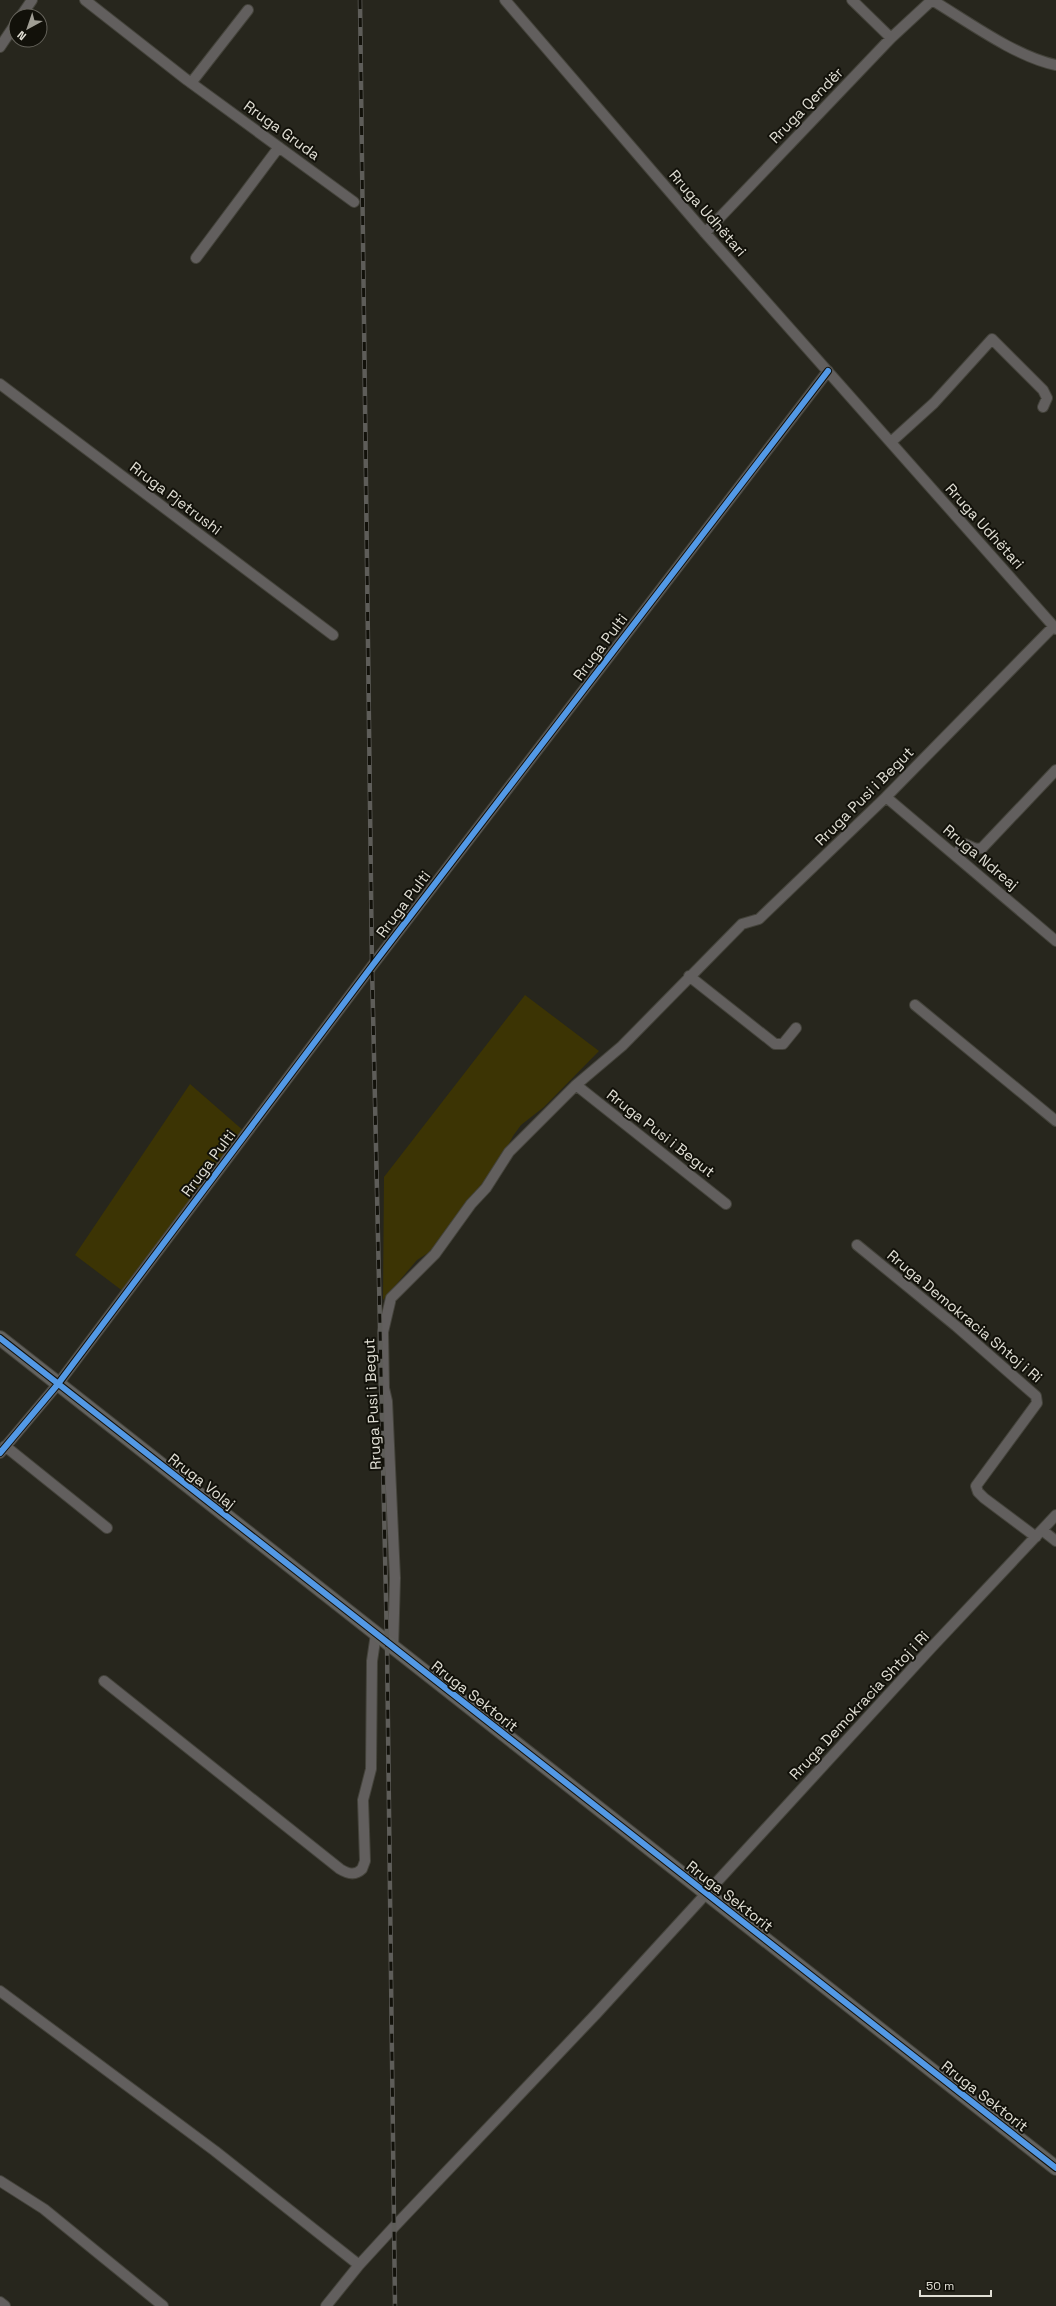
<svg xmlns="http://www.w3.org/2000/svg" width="1056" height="2306" viewBox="0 0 1056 2306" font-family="'Space Grotesk',sans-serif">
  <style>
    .green { fill: #3c3404 }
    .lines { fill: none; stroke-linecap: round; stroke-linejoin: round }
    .street-casing { stroke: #44433b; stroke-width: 12 }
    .secondary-casing { stroke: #44433b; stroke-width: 16 }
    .street { stroke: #625f5e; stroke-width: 10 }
    .secondary { stroke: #63625f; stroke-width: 14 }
    .rail-casing { stroke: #5e5d59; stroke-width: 4.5 }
    .rail { stroke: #12110a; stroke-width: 3; stroke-dasharray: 9; stroke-linecap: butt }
    .cycleway-casing { stroke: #12110a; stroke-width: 8 }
    .cycleway { stroke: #5399e6; stroke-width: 6 }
    .labels { text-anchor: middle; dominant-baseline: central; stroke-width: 4; stroke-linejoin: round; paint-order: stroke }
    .street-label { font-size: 15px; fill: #e1dfd5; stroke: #12110a }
  </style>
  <rect width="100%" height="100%" fill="#27261d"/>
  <path class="green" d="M525 995 599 1051 544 1107 521 1125 513 1136 494 1172 435 1246 428 1253 417 1260 383 1300 384 1177Z
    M190 1084 245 1132 124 1292 75 1255Z"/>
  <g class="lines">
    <g class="street-casing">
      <path id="street" d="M85 0 187 80 354 202
        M505 0 707 235 1056 629
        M852 0 891 38
        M932 0C967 21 1016 57 1056 65
        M21 16 32 0
        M0 47 16 23
        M191 83 248 10
        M705 233 891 38 932 0
        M196 258 279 147
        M0 384 333 635
        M891 442 934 403 992 339 1043 390 1047 398 1043 407
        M886 797 1056 941
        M955 855 965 844 976 849 982 848 1056 770
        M689 976 775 1044H783L796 1028
        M915 1005 1056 1121
        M576 1085 726 1204
        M857 1245 956 1326 1036 1396 1037 1403 976 1486 978 1492 984 1498 1036 1537
        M5 1446 107 1528
        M0 1453 58 1384 372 966 828 371
        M1042 1530 1056 1541
        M393 1649 395 1578 387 1401 384 1388 383 1332 391 1298 435 1254 471 1204 486 1188 509 1152 576 1085 622 1046 742 924 759 919 886 797 1054 626
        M104 1681 340 1869C348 1874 355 1876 362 1869L365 1861 363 1800 371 1769 372 1661 376 1634
        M0 1991 215 2151 359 2265
        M0 2181 44 2209 163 2306
        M0 2302 5 2306
        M326 2306 359 2265 393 2228 596 2014 931 1648 1056 1515"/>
    </g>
    <g class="secondary-casing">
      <path id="secondary" d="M0 1338 1056 2168"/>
    </g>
    <use href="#street" class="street"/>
    <use href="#secondary" class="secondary"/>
    <g class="rail-casing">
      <path id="rail" d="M360 0 372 966 387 1644 395 2306"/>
    </g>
    <use href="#rail" class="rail"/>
    <g class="cycleway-casing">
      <path id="cycleway" d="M0 1338 1056 2168
        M0 1453 58 1384 372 966 828 371"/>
    </g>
    <use href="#cycleway" class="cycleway"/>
  </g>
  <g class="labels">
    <g class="street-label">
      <text transform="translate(806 105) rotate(-46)">Rruga Qendër</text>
      <text transform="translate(282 130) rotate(36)">Rruga Gruda</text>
      <text transform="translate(708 213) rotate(49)">Rruga Udhëtari</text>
      <text transform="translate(176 498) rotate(37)">Rruga Pjetrushi</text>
      <text transform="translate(985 526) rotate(48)">Rruga Udhëtari</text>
      <text transform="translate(600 647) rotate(-53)">Rruga Pulti</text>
      <text transform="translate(864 796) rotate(-45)">Rruga Pusi i Begut</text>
      <text transform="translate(981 857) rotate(40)">Rruga Ndreaj</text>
      <text transform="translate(403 904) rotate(-53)">Rruga Pulti</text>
      <text transform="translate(661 1133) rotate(38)">Rruga Pusi i Begut</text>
      <text transform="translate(208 1163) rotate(-53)">Rruga Pulti</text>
      <text transform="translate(965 1316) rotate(40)">Rruga Demokracia Shtoj i Ri</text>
      <text transform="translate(372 1404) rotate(-93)">Rruga Pusi i Begut</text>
      <text transform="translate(202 1481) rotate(38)">Rruga Volaj</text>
      <text transform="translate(475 1696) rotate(38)">Rruga Sektorit</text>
      <text transform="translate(859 1705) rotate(-47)">Rruga Demokracia Shtoj i Ri</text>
      <text transform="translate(730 1896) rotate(38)">Rruga Sektorit</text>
      <text transform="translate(985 2096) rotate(38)">Rruga Sektorit</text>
    </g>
  </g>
  <g transform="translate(28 28) rotate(220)"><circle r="19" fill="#12110a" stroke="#65635b"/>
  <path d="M0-3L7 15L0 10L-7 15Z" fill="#a09e95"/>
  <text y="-6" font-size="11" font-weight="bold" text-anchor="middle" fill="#e1dfd5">N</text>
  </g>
  <path d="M920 2290v6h71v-6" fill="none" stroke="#e1dfd5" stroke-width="2"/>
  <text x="926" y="2290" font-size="12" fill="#e1dfd5" stroke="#12110a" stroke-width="3" paint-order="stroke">50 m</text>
</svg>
